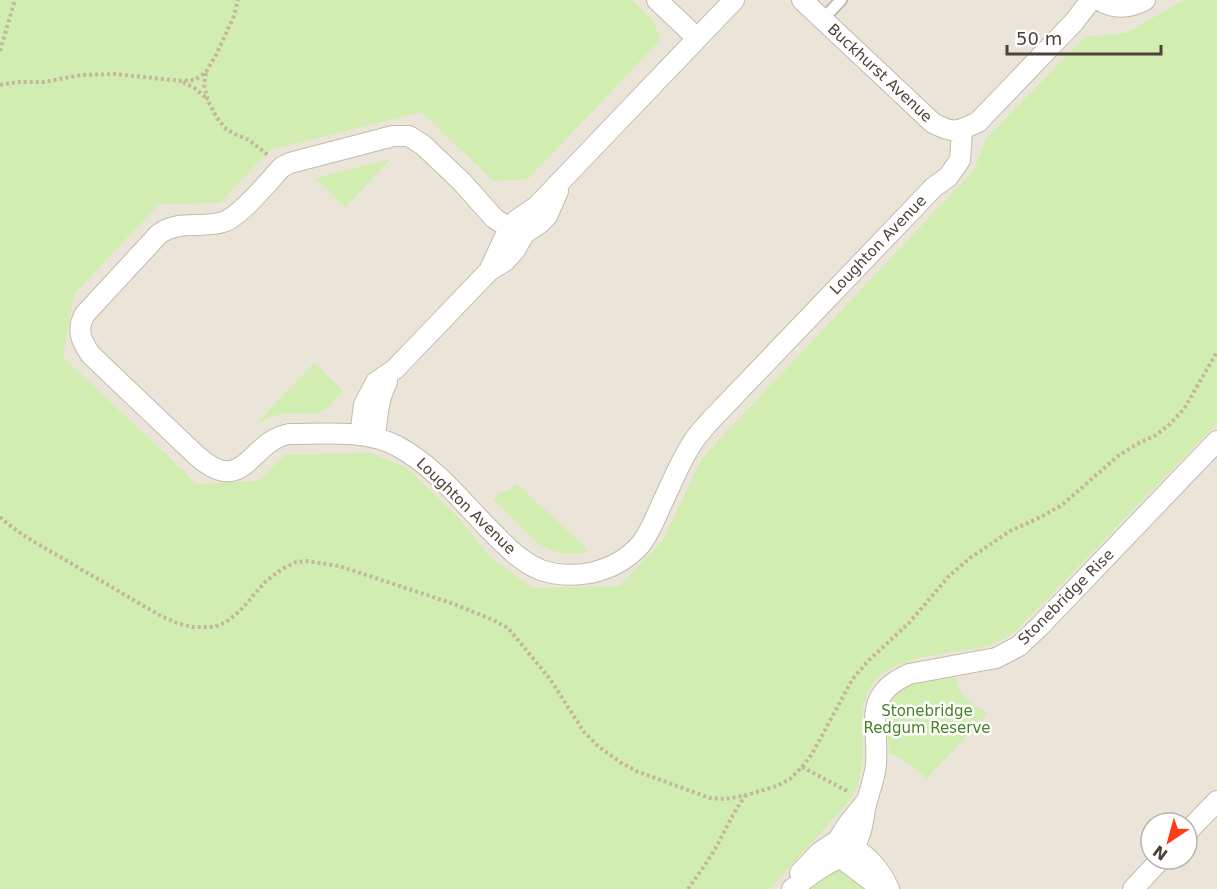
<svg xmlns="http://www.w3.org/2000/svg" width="1217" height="889" viewBox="0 0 1217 889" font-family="'DejaVu Sans',sans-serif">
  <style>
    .residential { fill: #eae5d8; fill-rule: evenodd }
    .green { fill: #d1edb0 }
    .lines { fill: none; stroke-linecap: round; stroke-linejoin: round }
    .service-casing { stroke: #c3bbab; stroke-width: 14 }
    .minor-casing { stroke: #c3bbab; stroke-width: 22 }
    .path { stroke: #c5b79c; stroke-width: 4; stroke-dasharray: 3 3; stroke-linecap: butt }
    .service { stroke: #fff; stroke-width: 10 }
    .minor { stroke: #fff; stroke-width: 20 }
    .labels { text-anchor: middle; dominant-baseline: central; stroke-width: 5; stroke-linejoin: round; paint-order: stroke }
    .street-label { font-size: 15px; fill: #4b4337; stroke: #fff }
    .park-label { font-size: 15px; fill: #488225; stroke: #fff }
  </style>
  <rect width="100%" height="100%" fill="#f6f2ea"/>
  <path class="residential" d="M0 0H1217V889H0ZM1151 823H1187V859H1151Z"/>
  <path class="green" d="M0 0H632L654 21 660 40 528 179 494 181 421 112 270 150 220 203 159 204 74 294 63 357 197 484 259 481 285 455 370 453 406 467 455 514 491 558 533 588 619 586 662 542 702 458 974 170 986 139 1085 37 1126 33 1184 0H1217V423L1016 631C1005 638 995 644 983 647 946 656 880 653 866 697 860 713 863 730 863 747 863 765 860 784 850 800L770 889H0Z
    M391 159 345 207 315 178Z
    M314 363 343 391 326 409C314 417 297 412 283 414 273 415 265 419 256 424Z
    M517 484 582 544 588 551C574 556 555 553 542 546 535 542 530 536 524 530 514 520 504 510 493 499L503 491H508Z
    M955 676C959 699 969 700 987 714L926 779C915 766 904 760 889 753L887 723 888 704 897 692 909 684Z
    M839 869 872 889H806L818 877Z"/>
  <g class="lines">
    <g class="service-casing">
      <path id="service" d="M822 20 841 0"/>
    </g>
    <g class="minor-casing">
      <path id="minor" d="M657 0 697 38
        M802 0 933 123C954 134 957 132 978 122L1074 22 1091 0
        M1099 0C1115 10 1130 8 1145 0
        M524 234 509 228 494 218 462 182 423 145 409 136H393L290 163 282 167C269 181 240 217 223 222 201 229 181 219 159 234L85 314C76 330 81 341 91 355L197 456C245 498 249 441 289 434 324 434 365 429 397 446 433 465 460 499 488 528 503 543 520 562 541 570 558 576 573 576 590 573 609 569 628 559 641 544 651 531 657 514 664 499 673 480 681 460 693 442 697 435 704 428 710 421L934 187 948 177 960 160 962 130
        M489 271 509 228 518 219 537 206 734 0
        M360 435 364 405 376 382 395 369 489 271 505 261 515 250 524 234 540 223 547 216 558 191
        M375 438C377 419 378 398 387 382
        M1187 832 1217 801
        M843 843C864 851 880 868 889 889
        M839 846 841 858 882 889
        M800 873 820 852 838 840 848 824 865 803
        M792 889C803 881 814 871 826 865 836 859 845 857 853 848 861 837 863 822 865 809 868 794 875 779 876 764 879 723 861 696 909 674L996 658 1019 646 1040 626 1217 441
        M1133 889 1161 859"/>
    </g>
    <path class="path" d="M0 51 15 0
      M206 73 204 85 208 101 217 118 226 129 237 135 249 140 268 155
      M183 82 196 89 208 100
      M0 85 18 82H44L81 75 115 74 182 81 195 80 206 72 216 55 234 16 238 0
      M0 517 8 524 26 537 161 616 177 623 192 627H214L226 622 240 611 266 581 282 569 296 562 307 561 339 566 454 604 493 620 508 628 550 679 584 732 598 746 620 762 636 771 710 798 726 799 747 795 777 786 790 779 802 767 812 754 852 680 868 661 909 623 949 576 970 558 1010 531 1041 517 1062 505 1118 456 1137 444 1156 435 1170 424 1184 409 1217 352
      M802 767 849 792
      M688 889C697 876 707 863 715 849 725 831 733 812 746 795"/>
    <use href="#service" class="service"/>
    <use href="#minor" class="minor"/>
  </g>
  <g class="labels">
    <g class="street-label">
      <text transform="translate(880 73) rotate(43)">Buckhurst Avenue</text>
      <text transform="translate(878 245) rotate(-46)">Loughton Avenue</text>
      <text transform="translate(466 506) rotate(44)">Loughton Avenue</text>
      <text transform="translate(1066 597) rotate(-45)">Stonebridge Rise</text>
    </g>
    <g class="park-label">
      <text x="927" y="711">Stonebridge<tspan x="927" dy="17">Redgum Reserve</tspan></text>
    </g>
  </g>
  <g transform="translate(1169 841) rotate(216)"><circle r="28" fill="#ffffff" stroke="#b7b4af" stroke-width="1.5"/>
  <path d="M0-4.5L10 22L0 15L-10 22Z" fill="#ff3b18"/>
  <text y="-9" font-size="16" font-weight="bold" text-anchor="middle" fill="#4b4337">N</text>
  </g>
  <path d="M1007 45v9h154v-9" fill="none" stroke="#4b4337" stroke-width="3"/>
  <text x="1016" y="45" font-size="18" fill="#4b4337" stroke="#ffffff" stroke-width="4.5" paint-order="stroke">50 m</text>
</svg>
